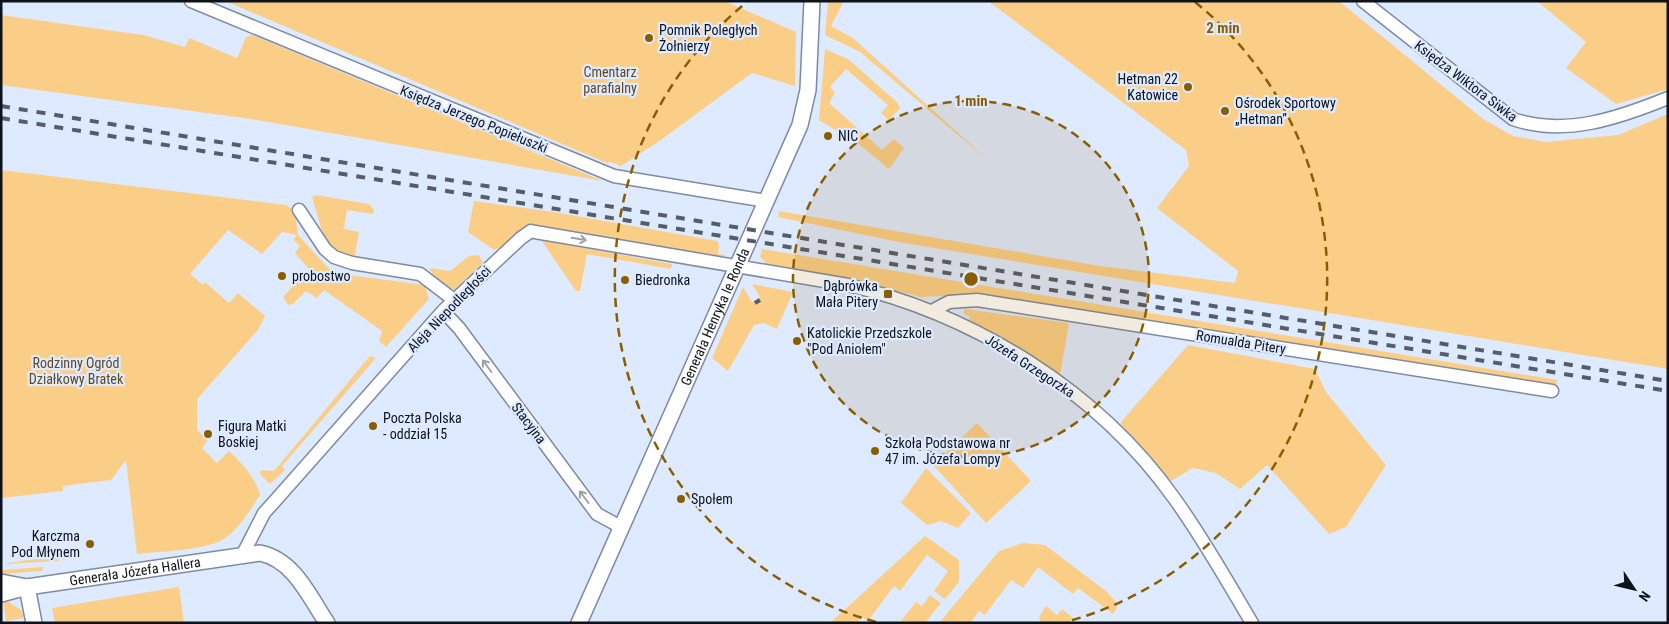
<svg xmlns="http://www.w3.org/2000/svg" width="1669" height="624" viewBox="0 0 1669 624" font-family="'Roboto Condensed',sans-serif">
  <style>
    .green { fill: #fbce88 }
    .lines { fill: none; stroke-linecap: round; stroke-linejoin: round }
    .minor-casing { stroke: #7d8aa2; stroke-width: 15 }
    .tertiary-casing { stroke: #7d8aa2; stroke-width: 18 }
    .minor { stroke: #fff; stroke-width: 12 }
    .tertiary { stroke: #fff; stroke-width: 15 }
    .rail { stroke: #555d6a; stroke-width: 4; stroke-dasharray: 9 9; stroke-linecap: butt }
    .oneway { stroke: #9ea0a4 }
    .ring { fill: none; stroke: #895e00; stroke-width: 2.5; stroke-dasharray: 9 6 }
    .poi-dot { fill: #895e00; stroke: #deeaff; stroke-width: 2 }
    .labels { text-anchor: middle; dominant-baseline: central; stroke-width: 4.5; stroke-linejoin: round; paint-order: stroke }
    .poi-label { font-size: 14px; fill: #0d121b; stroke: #deeaff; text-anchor: start }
    .park-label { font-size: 14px; fill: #604821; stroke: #deeaff }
    .street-label { font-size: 14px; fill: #0d121b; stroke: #deeaff }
    .centre { fill: #895e00; stroke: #deeaff; stroke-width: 2.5 }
    .ring-label { font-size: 15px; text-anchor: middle; font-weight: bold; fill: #895e00; stroke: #deeaff; stroke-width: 4.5; stroke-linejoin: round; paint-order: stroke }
  </style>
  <rect width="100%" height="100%" fill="#deeaff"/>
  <path class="green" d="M225 1H724L796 32 795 86 752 73 658 142 621 166 610 162 607 163Z
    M828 1H844L831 26 853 38 989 161 860 52 825 35Z
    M988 1H1339L1483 119 1513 136 1546 142 1618 135 1668 114V369L904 243 778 217 779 211 1100 266 1235 283 1238 271 1157 208 1189 166 1186 150Z
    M1537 1H1668V89L1616 104 1566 68 1586 42Z
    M1 15 143 35 185 47 189 38 237 58 246 37 252 35 603 181 251 119 1 85Z
    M825 49 848 59 898 103 900 109 888 120 881 113 888 105 846 69 830 87 835 93 829 103 882 150 894 139 904 148 889 169 860 145 819 120Z
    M1 170 286 205 295 211 298 235 333 273 425 285 429 299 386 347 379 341 382 331 324 290 317 298 306 291 293 304 288 305 283 297 298 280H304L309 275V269L295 253 300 246 293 240 297 235 282 232 262 254 228 230 190 274 203 285 205 282 229 303 238 293 265 316 258 330 197 399V430L208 440 202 448 217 463 229 451C241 462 256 478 260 495 251 509 238 531 222 540 201 551 161 551 137 554L126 460 111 480 63 486V491L1 498Z
    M316 195 369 204 374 210 373 214 347 210 344 229 359 232 354 260C323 254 321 224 312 197Z
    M474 201 554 212 717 241 719 244 718 254 725 255 722 258 542 228 494 250 468 232Z
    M541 240 672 264 671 269 587 254 580 291H576Z
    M762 249 1557 380 1556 388 1454 373 1285 342 967 295 921 297 881 287 767 264 760 257Z
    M478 255 483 262 455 290 436 279 429 268 450 271 469 256Z
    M752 284 793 292 777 329 764 323 754 325 728 371 712 358 743 287 752 302 760 297Z
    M965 309 1069 323 1060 375 968 320 970 317 963 313Z
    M1188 345 1315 369 1326 392 1386 465 1346 527 1329 534 1267 465 1240 489 1216 473 1193 468 1171 481C1160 470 1121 436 1121 422Z
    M370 356 376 358 282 466 285 470 270 484 260 474 261 470 274 471Z
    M977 423 1031 481 986 523 933 465Z
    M926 468 971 513 958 528 941 521 927 525 901 503Z
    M925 536 959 560V582L945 599 934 591 948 571 927 555 900 591 894 586 868 621 862 617 857 623H830Z
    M1023 543 1045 545 1106 591 1116 602 1117 608 1113 614 1078 588 1073 594 1038 567 1023 588 1011 580 985 615 979 611 970 623H939L999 551Z
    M57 547 59 561 1 564 43 558 42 548Z
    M44 567 42 571 1 574V570Z
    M179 587 184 623H55L52 608Z
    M930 595 941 603 925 623 901 621 916 602 922 606Z
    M3 599 20 609 24 616 22 618 6 621Z
    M1046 606 1057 615 1062 609 1073 618 1069 623H1041L1039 617Z"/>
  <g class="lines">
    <g class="minor-casing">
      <path id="minor" d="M191 1 614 176 766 201
        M1363 1 1513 119C1564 137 1619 118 1668 98
        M299 210 325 249 334 257 352 263 420 274 454 300
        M443 311 459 328 597 514 621 527
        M932 311 949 302 977 300 1552 391
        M243 554 264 513 274 502 443 311 521 238 531 231 535 232 848 285C975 315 1098 391 1174 498 1203 538 1227 581 1252 623"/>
    </g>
    <g class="tertiary-casing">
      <g id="tertiary">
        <path d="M1 582 27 587"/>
        <path d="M27 587 34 623"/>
        <path id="s1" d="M1 594 27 587 260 553C294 560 309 596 327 623"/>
        <path id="s2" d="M579 623 800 125 808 90 812 1"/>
      </g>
    </g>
    <use href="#minor" class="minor"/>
    <use href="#tertiary" class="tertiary"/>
    <path class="rail" d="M1 106 1668 381
      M1 118 1668 391
      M755 303 760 300"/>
  </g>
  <defs><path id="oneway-shaft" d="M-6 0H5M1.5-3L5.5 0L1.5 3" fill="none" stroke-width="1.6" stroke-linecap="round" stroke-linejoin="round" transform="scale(1.25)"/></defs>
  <g class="oneway">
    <use href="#oneway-shaft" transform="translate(579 239) rotate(10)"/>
    <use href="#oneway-shaft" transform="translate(487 366) rotate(-127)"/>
    <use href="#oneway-shaft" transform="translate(584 497) rotate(-127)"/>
  </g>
  <circle cx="971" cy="279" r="178" fill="#895e00" fill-opacity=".12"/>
  <g class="ring">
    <circle cx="971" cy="279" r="178"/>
    <path d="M876 622A356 356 0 0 1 747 2M1195 2A356 356 0 0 1 1066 622"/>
  </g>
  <g class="poi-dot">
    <circle cx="649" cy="38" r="5"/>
    <circle cx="1188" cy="87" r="5"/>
    <circle cx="1225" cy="111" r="5"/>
    <circle cx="828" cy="136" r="5"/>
    <circle cx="282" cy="276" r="5"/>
    <circle cx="625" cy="280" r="5"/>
    <rect x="883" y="289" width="10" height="10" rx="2.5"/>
    <circle cx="797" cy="341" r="5"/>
    <circle cx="373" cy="426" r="5"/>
    <circle cx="208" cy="434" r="5"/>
    <circle cx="875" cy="451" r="5"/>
    <circle cx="681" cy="499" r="5"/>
    <circle cx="90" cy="544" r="5"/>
  </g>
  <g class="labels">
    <g class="poi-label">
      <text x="659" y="30">Pomnik Poległych<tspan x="659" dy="16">Żołnierzy</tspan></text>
      <text x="1178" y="79" text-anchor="end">Hetman 22<tspan x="1178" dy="16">Katowice</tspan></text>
      <text x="1235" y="103">Ośrodek Sportowy<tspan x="1235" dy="16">„Hetman”</tspan></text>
      <text x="838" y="136">NIC</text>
      <text x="292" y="276">probostwo</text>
      <text x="635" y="280">Biedronka</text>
      <text x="878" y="286" text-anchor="end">Dąbrówka<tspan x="878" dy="16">Mała Pitery</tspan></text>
      <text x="807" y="333">Katolickie Przedszkole<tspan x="807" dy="16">"Pod Aniołem"</tspan></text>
      <text x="383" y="418">Poczta Polska<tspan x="383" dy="16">- oddział 15</tspan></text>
      <text x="218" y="426">Figura Matki<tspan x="218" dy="16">Boskiej</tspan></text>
      <text x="885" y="443">Szkoła Podstawowa nr<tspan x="885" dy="16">47 im. Józefa Lompy</tspan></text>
      <text x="691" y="499">Społem</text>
      <text x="80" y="536" text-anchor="end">Karczma<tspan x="80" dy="16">Pod Młynem</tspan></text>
    </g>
    <g class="park-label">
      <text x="610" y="72">Cmentarz<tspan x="610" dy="16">parafialny</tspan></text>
      <text x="76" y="363">Rodzinny Ogród<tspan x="76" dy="16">Działkowy Bratek</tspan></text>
    </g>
    <g class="street-label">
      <text transform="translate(1466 81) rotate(37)">Księdza Wiktora Siwka</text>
      <text transform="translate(474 119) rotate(22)">Księdza Jerzego Popiełuszki</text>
      <text transform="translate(449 309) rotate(-46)">Aleja Niepodległości</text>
      <text stroke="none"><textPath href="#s2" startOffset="335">Generała Henryka le Ronda</textPath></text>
      <text transform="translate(1241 342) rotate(9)">Romualda Pitery</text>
      <text transform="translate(1030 366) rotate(33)">Józefa Grzegorzka</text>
      <text transform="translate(529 423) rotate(53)">Stacyjna</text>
      <text stroke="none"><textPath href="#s1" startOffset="136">Generała Józefa Hallera</textPath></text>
    </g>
  </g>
  <circle cx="971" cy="279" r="8" class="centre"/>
  <g class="ring-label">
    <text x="1223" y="33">2 min</text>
    <text x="971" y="106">1 min</text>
  </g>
  <rect width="1669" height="624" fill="none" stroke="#0d121b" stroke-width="5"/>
  <g transform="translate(1634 589) rotate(125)" stroke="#deeaff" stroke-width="4" paint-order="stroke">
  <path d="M0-4L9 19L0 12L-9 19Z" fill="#0d121b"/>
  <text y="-8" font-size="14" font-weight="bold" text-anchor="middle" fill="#0d121b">N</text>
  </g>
</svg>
